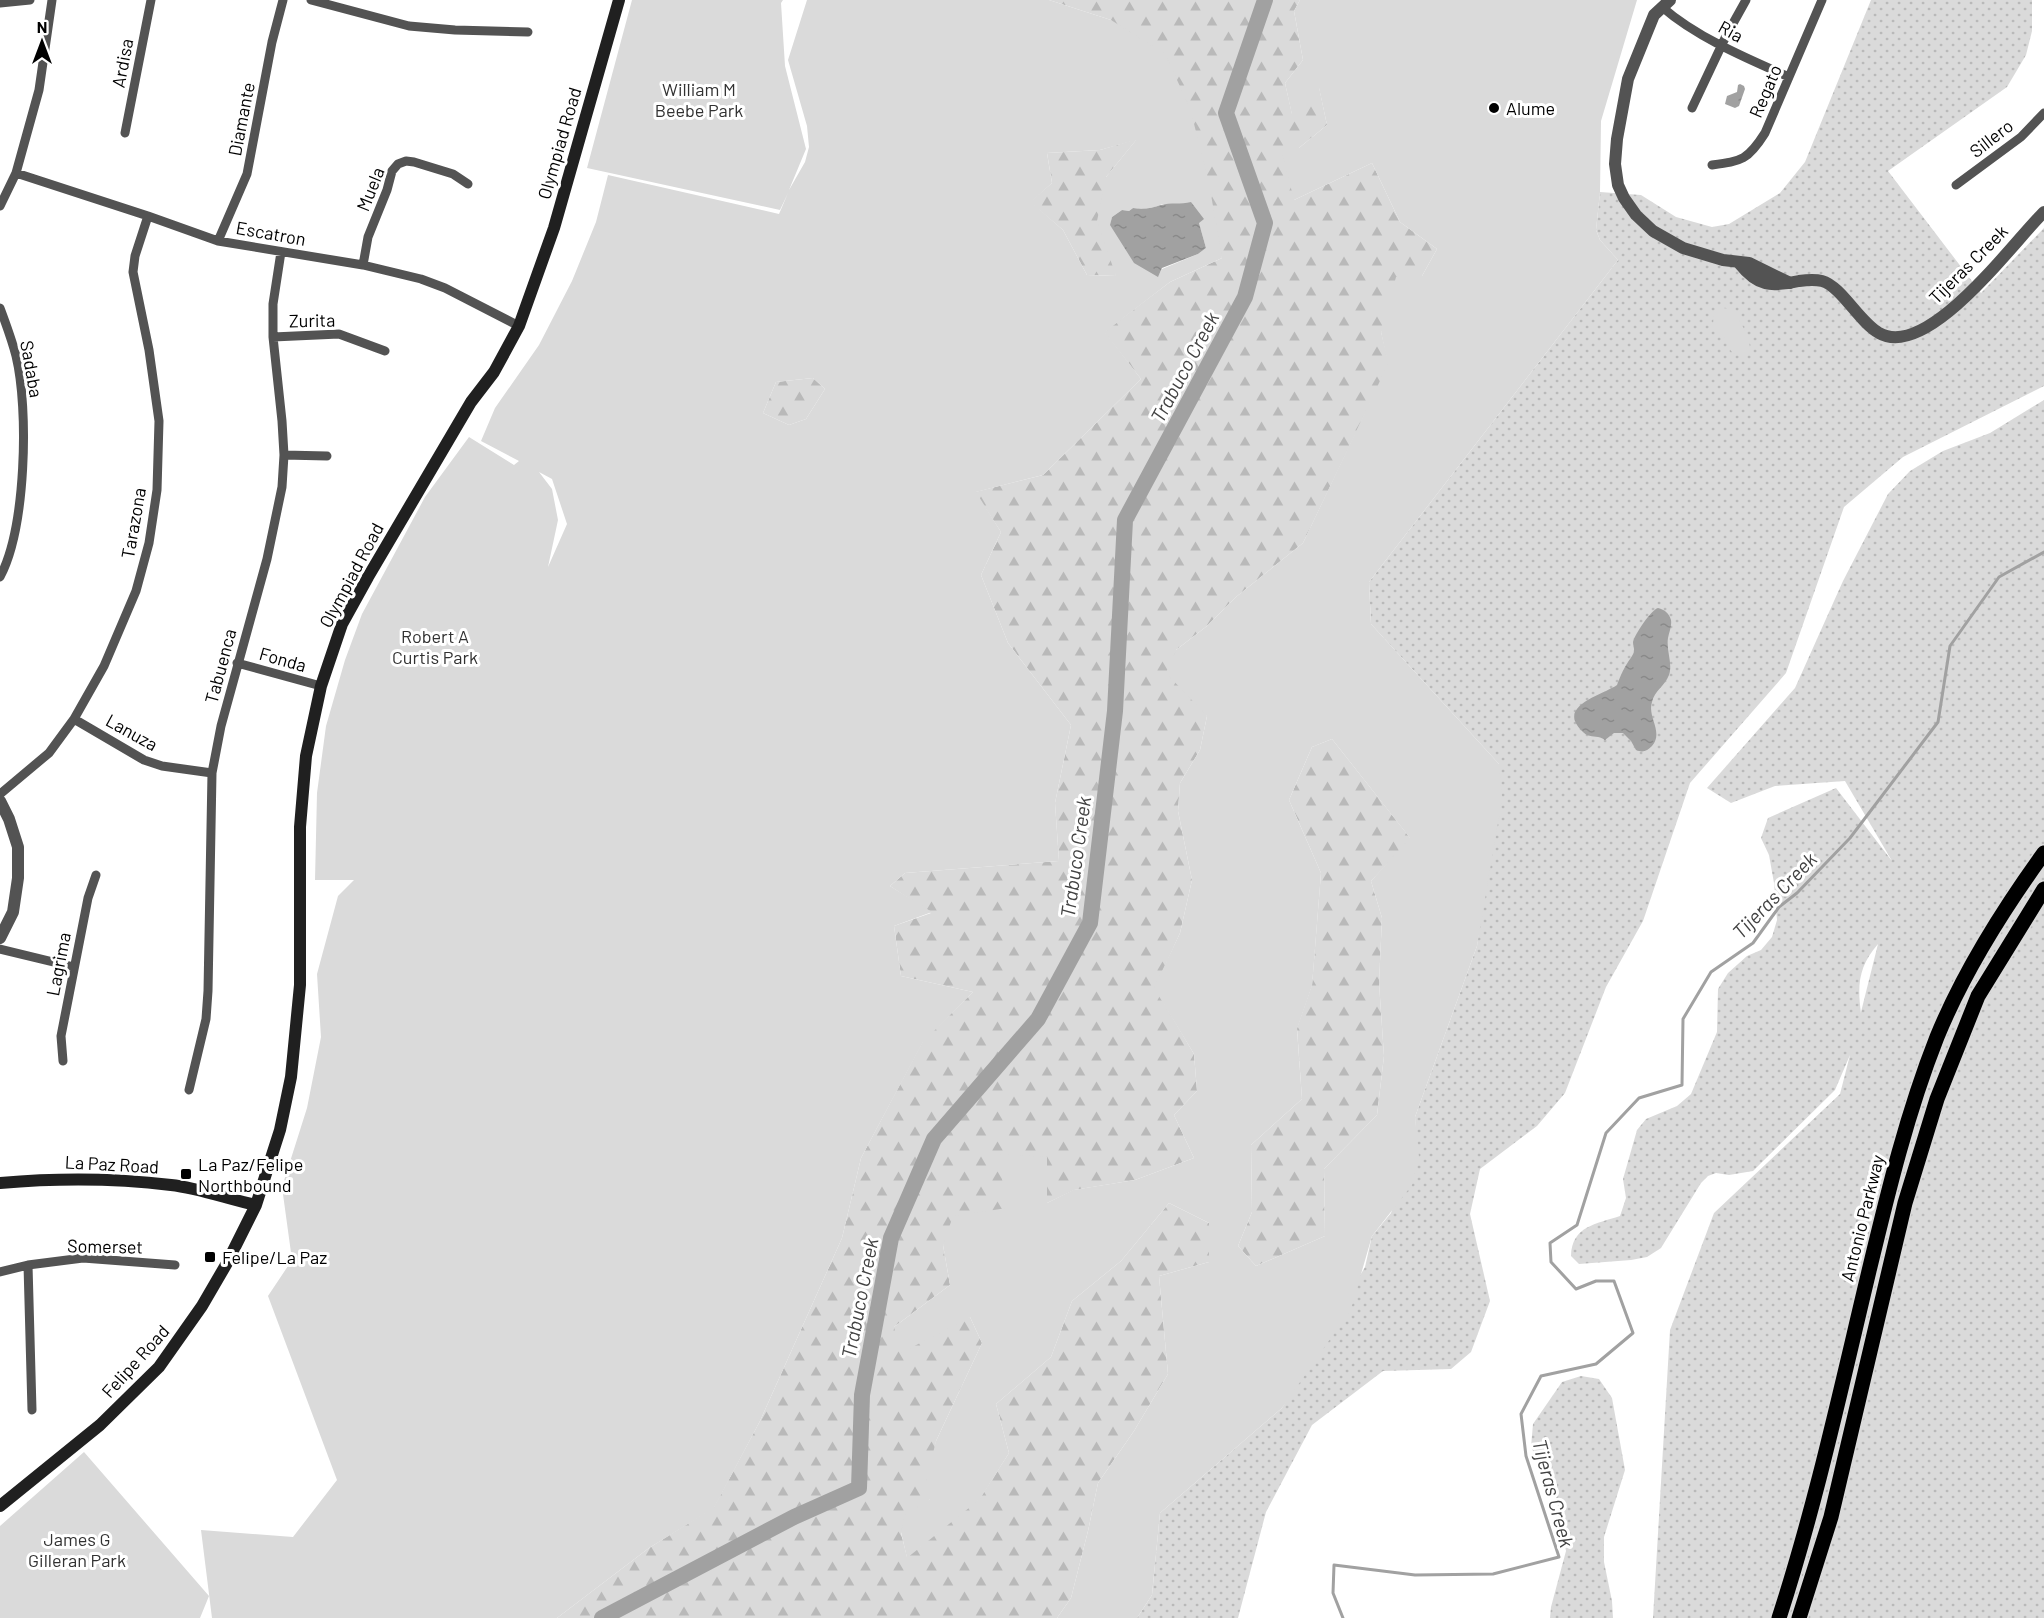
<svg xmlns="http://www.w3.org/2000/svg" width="2044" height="1618" viewBox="0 0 2044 1618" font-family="Barlow,sans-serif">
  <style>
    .grass { fill: url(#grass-dots); fill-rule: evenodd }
    .forest { fill: url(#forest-firs) }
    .green { fill: #dadada; fill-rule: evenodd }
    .water { fill: url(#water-ripples) }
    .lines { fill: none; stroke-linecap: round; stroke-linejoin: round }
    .stream { stroke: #a1a1a1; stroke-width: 3 }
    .river { stroke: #a1a1a1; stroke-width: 16 }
    .primary-casing { stroke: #dbdbdb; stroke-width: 18 }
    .minor { stroke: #535353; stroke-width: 9 }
    .tertiary { stroke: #535353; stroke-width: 12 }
    .secondary { stroke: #202020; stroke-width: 12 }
    .primary { stroke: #000; stroke-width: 15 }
    .poi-dot { fill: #000; stroke: #fff; stroke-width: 2 }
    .labels { text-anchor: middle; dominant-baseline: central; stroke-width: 6; stroke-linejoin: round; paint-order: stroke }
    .street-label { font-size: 18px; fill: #000; stroke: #fff }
    .park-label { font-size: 18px; fill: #313131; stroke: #fff }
    .poi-label { font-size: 18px; fill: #000; stroke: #fff; text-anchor: start }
    .water-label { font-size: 20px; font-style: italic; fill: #424242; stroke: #fff }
  </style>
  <defs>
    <pattern id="grass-dots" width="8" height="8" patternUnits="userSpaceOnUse" patternTransform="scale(1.5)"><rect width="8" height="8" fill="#dadada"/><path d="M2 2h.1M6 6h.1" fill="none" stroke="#b9b9b9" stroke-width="1.8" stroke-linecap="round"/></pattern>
    <pattern id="forest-firs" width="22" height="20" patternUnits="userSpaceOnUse" patternTransform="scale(1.5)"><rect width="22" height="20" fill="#dadada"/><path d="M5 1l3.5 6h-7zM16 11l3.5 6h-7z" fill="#b9b9b9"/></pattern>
    <pattern id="water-ripples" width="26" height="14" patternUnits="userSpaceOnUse" patternTransform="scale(1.5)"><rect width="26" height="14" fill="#a1a1a1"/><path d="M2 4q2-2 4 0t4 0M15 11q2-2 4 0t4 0" fill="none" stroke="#898989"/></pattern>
  </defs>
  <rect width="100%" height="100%" fill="#fff"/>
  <path class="grass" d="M1871 0H2032V31L2026 55 2007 87 1888 171 1981 293 2044 228V386L1903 457 1844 507 1786 673 1690 783 1643 921 1606 987 1565 1093 1537 1126 1480 1169 1470 1214 1490 1301 1471 1352 1451 1369 1383 1371 1312 1425 1266 1512 1238 1618H1137L1152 1595 1160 1513 1282 1408 1365 1267 1372 1236 1391 1213 1416 1134 1415 1117 1477 946 1499 764 1371 624 1369 582 1618 260 1600 240 1596 230 1600 192 1641 195 1676 217 1712 227 1729 224 1780 193 1805 162Z
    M2044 400V1618H1653L1670 1330 1714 1213 1840 1094 1850 1055 1835 1090 1753 1171 1729 1175 1716 1173 1708 1176 1701 1183 1661 1248 1647 1257 1631 1260 1579 1264 1571 1256C1572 1226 1596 1224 1620 1216L1626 1198 1623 1179 1637 1130 1646 1119 1677 1106 1691 1094 1717 1032 1718 989 1728 973 1747 956 1761 950 1772 937 1777 920 1774 883 1769 855 1761 838 1768 818 1836 788 1892 861 1845 781 1775 786 1731 803 1707 788 1795 688 1843 581 1888 494 1910 471 1943 451 1990 433ZM1878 944 1861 1012V1013C1857 984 1859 966 1878 944Z
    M1581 1376 1599 1379 1612 1398 1625 1470 1604 1537V1562L1612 1601 1613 1618H1550L1551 1607 1566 1551 1556 1496 1531 1447 1533 1424 1562 1382Z"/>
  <path class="forest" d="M1049 0H1300L1294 11 1303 60 1285 83 1292 114 1319 87 1327 125 1299 148 1294 200 1372 163 1400 222 1437 249 1422 276 1381 332 1389 364 1303 543 1236 597 1207 626 1176 650 1207 716 1200 750 1180 783 1178 811 1192 880 1180 933 1155 988 1194 1054 1197 1091 1174 1115 1194 1158 1135 1180 1074 1190 1047 1203 1008 1208 943 1245 950 1285 894 1327 970 1317 982 1343 936 1441 930 1499 901 1533 907 1557 980 1498 1009 1453 996 1404 1051 1357 1072 1301 1121 1261 1169 1203 1209 1223V1262L1159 1276 1168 1374 1134 1431 1098 1483 1088 1531 1071 1598 1057 1618H557L649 1548 714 1507 760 1421 842 1238 861 1158 923 1041 973 992 901 976 894 926 931 913 890 886 905 873 1059 861 1055 803 1071 725 1008 643 981 575 1001 532 975 492 1043 475 1141 379 1104 332 1170 282 1222 258 1111 20Z
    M1137 139 1106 177 1116 276 1087 275 1063 230 1030 202 1052 183 1047 153 1100 150Z
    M813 378 825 389 806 419 789 425 763 413 776 382Z
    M1332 739 1411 839 1371 881 1382 918 1379 983 1384 1056 1377 1115 1324 1169 1325 1236 1256 1266 1238 1246 1252 1212 1251 1145 1302 1099 1297 1028 1312 985 1321 873 1289 800 1312 747Z"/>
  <path class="green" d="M632 0H783L781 3 785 66 806 149 789 190 805 162 809 147 807 126 788 60 807 0H1049L1111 20 1165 54 1190 108 1209 183 1222 258 1170 282 1105 332 1141 379 1043 475 976 492 1001 532 981 575 1008 643 1071 725 1055 803 1059 861 905 873 890 886 932 912 894 926 901 976 973 992 923 1042 861 1158 842 1238 760 1421 714 1508 649 1548 557 1618H212L201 1530 293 1537 337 1480 268 1296 292 1260 282 1187 307 1108 321 1037 317 974 338 896 354 880H315L317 793 326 726 345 660 362 614 425 497 469 437 514 465 519 461 481 441 495 408 539 345 572 281 596 222 608 175 779 214 788 193 780 210 587 168ZM1136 140 1106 177 1097 221 1116 276 1087 275 1063 230 1031 202 1052 183 1047 153 1100 150ZM1162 204H1184L1199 223 1206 248 1198 254 1162 269 1158 276 1148 270 1110 225 1112 217 1122 210 1129 211 1133 208C1141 210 1156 208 1162 204ZM813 378 825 389 806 419 789 425 763 413 776 382ZM539 472 552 479 567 524 548 567 558 520 552 489Z
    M1300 0H1637L1601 121 1600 192 1596 230 1600 240 1618 260 1369 582 1371 624 1499 764 1502 799 1477 946 1415 1117 1419 1157 1412 1185 1372 1236 1351 1309 1282 1408 1160 1513 1152 1595 1137 1618H1057L1071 1598 1088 1531 1098 1483 1134 1431 1168 1374 1159 1276 1209 1262V1223L1169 1203 1121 1261 1072 1301 1051 1357 996 1404 1009 1453 980 1499 907 1558 901 1532 905 1515 930 1499 925 1485 936 1441 982 1343 970 1317 901 1353 894 1327 950 1285 943 1245 953 1216 1007 1208 998 1154 1047 1157V1203L1073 1190 1135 1180 1194 1158 1174 1115 1197 1091 1194 1054 1154 988 1180 933 1192 880 1178 811 1180 783 1200 750 1207 716 1166 673 1176 650 1207 626 1236 597 1303 543 1388 364 1381 332 1396 277 1422 276 1437 249 1400 222 1372 163 1294 200 1281 149 1299 148 1327 125 1319 88 1292 115 1285 83 1303 60 1294 11ZM1332 739 1410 838 1371 881 1382 918 1379 983 1384 1056 1377 1115 1324 1169 1325 1236 1256 1266 1238 1246 1252 1212 1251 1145 1302 1099 1297 1029 1312 986 1321 873 1289 800 1312 747Z
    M1719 308C1725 308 1729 308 1733 312 1740 318 1750 340 1750 348L1743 355C1729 356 1729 346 1723 335 1720 331 1716 328 1713 324L1714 313Z
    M84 1452 209 1596 200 1618H0V1526Z"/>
  <path class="water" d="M1740 84 1744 86 1745 89 1739 106 1735 108 1725 104 1727 96 1737 92 1738 85Z
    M1191 202 1204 219 1199 223 1206 248 1198 254 1162 268 1158 277 1134 263 1110 225 1112 217 1122 210 1129 211 1133 208C1143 210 1152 208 1161 205 1170 202 1181 205 1191 202Z
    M1658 608C1665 610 1669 613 1671 620 1672 627 1669 632 1668 638 1666 651 1673 663 1669 675 1665 686 1654 691 1652 702 1647 717 1664 732 1652 746 1647 751 1643 753 1636 750L1631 741 1623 733H1614L1605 740C1598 735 1594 738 1587 735 1583 733 1576 725 1575 721 1568 703 1606 693 1617 685 1623 670 1624 668 1632 656 1636 650 1633 647 1633 642 1635 634 1651 610 1658 608Z"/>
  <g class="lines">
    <path class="stream" d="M1343 1618 1333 1593 1334 1565 1415 1575 1493 1574 1559 1557 1526 1456 1521 1414 1541 1376 1596 1364 1633 1333 1614 1281H1596L1576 1289 1551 1262 1550 1243 1577 1225 1606 1133 1639 1098 1682 1085 1683 1019 1711 972 1753 943 1779 907 1797 893 1850 838 1938 722 1950 646 1999 577 2044 552"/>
    <path class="river" d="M602 1618 794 1517 859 1488 862 1395 891 1238 934 1139 1038 1019 1090 923 1115 711 1125 520 1245 297 1265 223 1226 113 1265 0"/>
    <g class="primary-casing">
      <path id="primary" d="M1779 1618C1816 1504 1841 1388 1869 1271 1888 1192 1907 1113 1937 1037 1964 971 2002 911 2044 853
        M1799 1618 1831 1517 1905 1203 1937 1099 1978 996 2044 889"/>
    </g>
    <path class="minor" d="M311 0 409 26 455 30 528 32
      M0 3 30 0
      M1662 7C1696 37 1748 59 1789 77
      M1692 108 1726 36 1746 0
      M125 133 151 0
      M1712 165C1742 161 1748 160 1765 133L1822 0
      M16 173 148 216 218 241 363 265 421 279 445 288 519 326
      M1956 185 2021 137 2044 113
      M0 206 16 173 39 90 52 0
      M218 241 247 174 272 42 283 0
      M363 265 368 237 387 190 392 171 398 164 406 161 414 162 453 174 468 184
      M0 308C6 324 12 340 16 356 29 410 26 528 0 577
      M273 337 339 334 385 351
      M284 455 327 456
      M237 663 321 686
      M74 719 144 760 162 766 212 773
      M0 794 49 753 74 719 104 666 136 591 149 543 157 490 159 421 149 350 133 272 135 256 148 216
      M0 949 74 967
      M63 1061 61 1036 88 898 96 875
      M189 1090 206 1019 208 991 212 773 221 726 267 559 282 487 284 455 282 421 273 337V304L281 252
      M28 1265 32 1410
      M0 1272 28 1265 83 1258 175 1265"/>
    <path class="tertiary" d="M1670 0 1654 15 1628 79 1617 139 1615 164 1618 185 1624 198 1636 215 1653 231 1683 248 1723 260 1749 263 1790 283
      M1739 263C1758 287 1771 287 1799 281 1806 280 1814 279 1822 281 1841 286 1860 323 1879 333 1928 361 2013 242 2044 212
      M0 801 9 819 18 847V878L13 912 0 938"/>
    <path class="secondary" d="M0 1183C57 1178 114 1178 171 1185 199 1188 228 1199 256 1205
      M0 1506 100 1425 159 1367 202 1306 227 1263 256 1205 280 1130 291 1077 300 985V827L306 756 321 686 342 624 368 577 471 402 494 372 519 326 554 228 619 0"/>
    <use href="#primary" class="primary"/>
  </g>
  <g class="poi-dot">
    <circle cx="1494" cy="108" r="6"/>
    <rect x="180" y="1168" width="12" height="12" rx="3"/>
    <rect x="204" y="1251" width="12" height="12" rx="3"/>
  </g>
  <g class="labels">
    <g class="street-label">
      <text transform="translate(1731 31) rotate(29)">Ria</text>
      <text transform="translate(122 63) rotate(-79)">Ardisa</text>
      <text transform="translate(1765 91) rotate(-67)">Regato</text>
      <text transform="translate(241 119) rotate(-79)">Diamante</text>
      <text transform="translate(1991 138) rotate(-38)">Sillero</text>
      <text transform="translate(559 143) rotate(-74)">Olympiad Road</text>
      <text transform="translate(370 189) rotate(-68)">Muela</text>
      <text transform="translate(271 233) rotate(10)">Escatron</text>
      <text transform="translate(1968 264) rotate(-45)">Tijeras Creek</text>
      <text transform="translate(312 320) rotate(-1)">Zurita</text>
      <text transform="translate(32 369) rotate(80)">Sadaba</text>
      <text transform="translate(133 523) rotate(-80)">Tarazona</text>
      <text transform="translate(351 575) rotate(-62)">Olympiad Road</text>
      <text transform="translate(283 659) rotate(16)">Fonda</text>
      <text transform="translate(220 666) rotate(-75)">Tabuenca</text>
      <text transform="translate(132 732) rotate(29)">Lanuza</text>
      <text transform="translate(58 964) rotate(-79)">Lagrima</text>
      <text transform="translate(112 1164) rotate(3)">La Paz Road</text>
      <text transform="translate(1862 1218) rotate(-76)">Antonio Parkway</text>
      <text transform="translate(105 1246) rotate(1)">Somerset</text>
      <text transform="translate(135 1361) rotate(-48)">Felipe Road</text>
    </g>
    <g class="park-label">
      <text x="699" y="89">William M<tspan x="699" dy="21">Beebe Park</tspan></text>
      <text x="435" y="636">Robert A<tspan x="435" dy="21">Curtis Park</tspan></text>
      <text x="77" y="1539">James G<tspan x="77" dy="21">Gilleran Park</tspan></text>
    </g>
    <g class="poi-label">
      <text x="1506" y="108">Alume</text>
      <text x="198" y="1164">La Paz/Felipe<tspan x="198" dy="21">Northbound</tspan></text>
      <text x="222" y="1257">Felipe/La Paz</text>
    </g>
    <g class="water-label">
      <text transform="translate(1184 367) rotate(-62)">Trabuco Creek</text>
      <text transform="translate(1075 857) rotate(-82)">Trabuco Creek</text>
      <text transform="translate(1774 895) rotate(-46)">Tijeras Creek</text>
      <text transform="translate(859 1298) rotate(-79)">Trabuco Creek</text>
      <text transform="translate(1554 1493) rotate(75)">Tijeras Creek</text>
    </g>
  </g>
  <g transform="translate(42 42)" stroke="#ffffff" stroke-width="4.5" paint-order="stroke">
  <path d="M0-4.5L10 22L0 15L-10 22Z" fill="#000000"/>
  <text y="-9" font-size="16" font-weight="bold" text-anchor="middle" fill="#000000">N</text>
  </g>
</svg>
